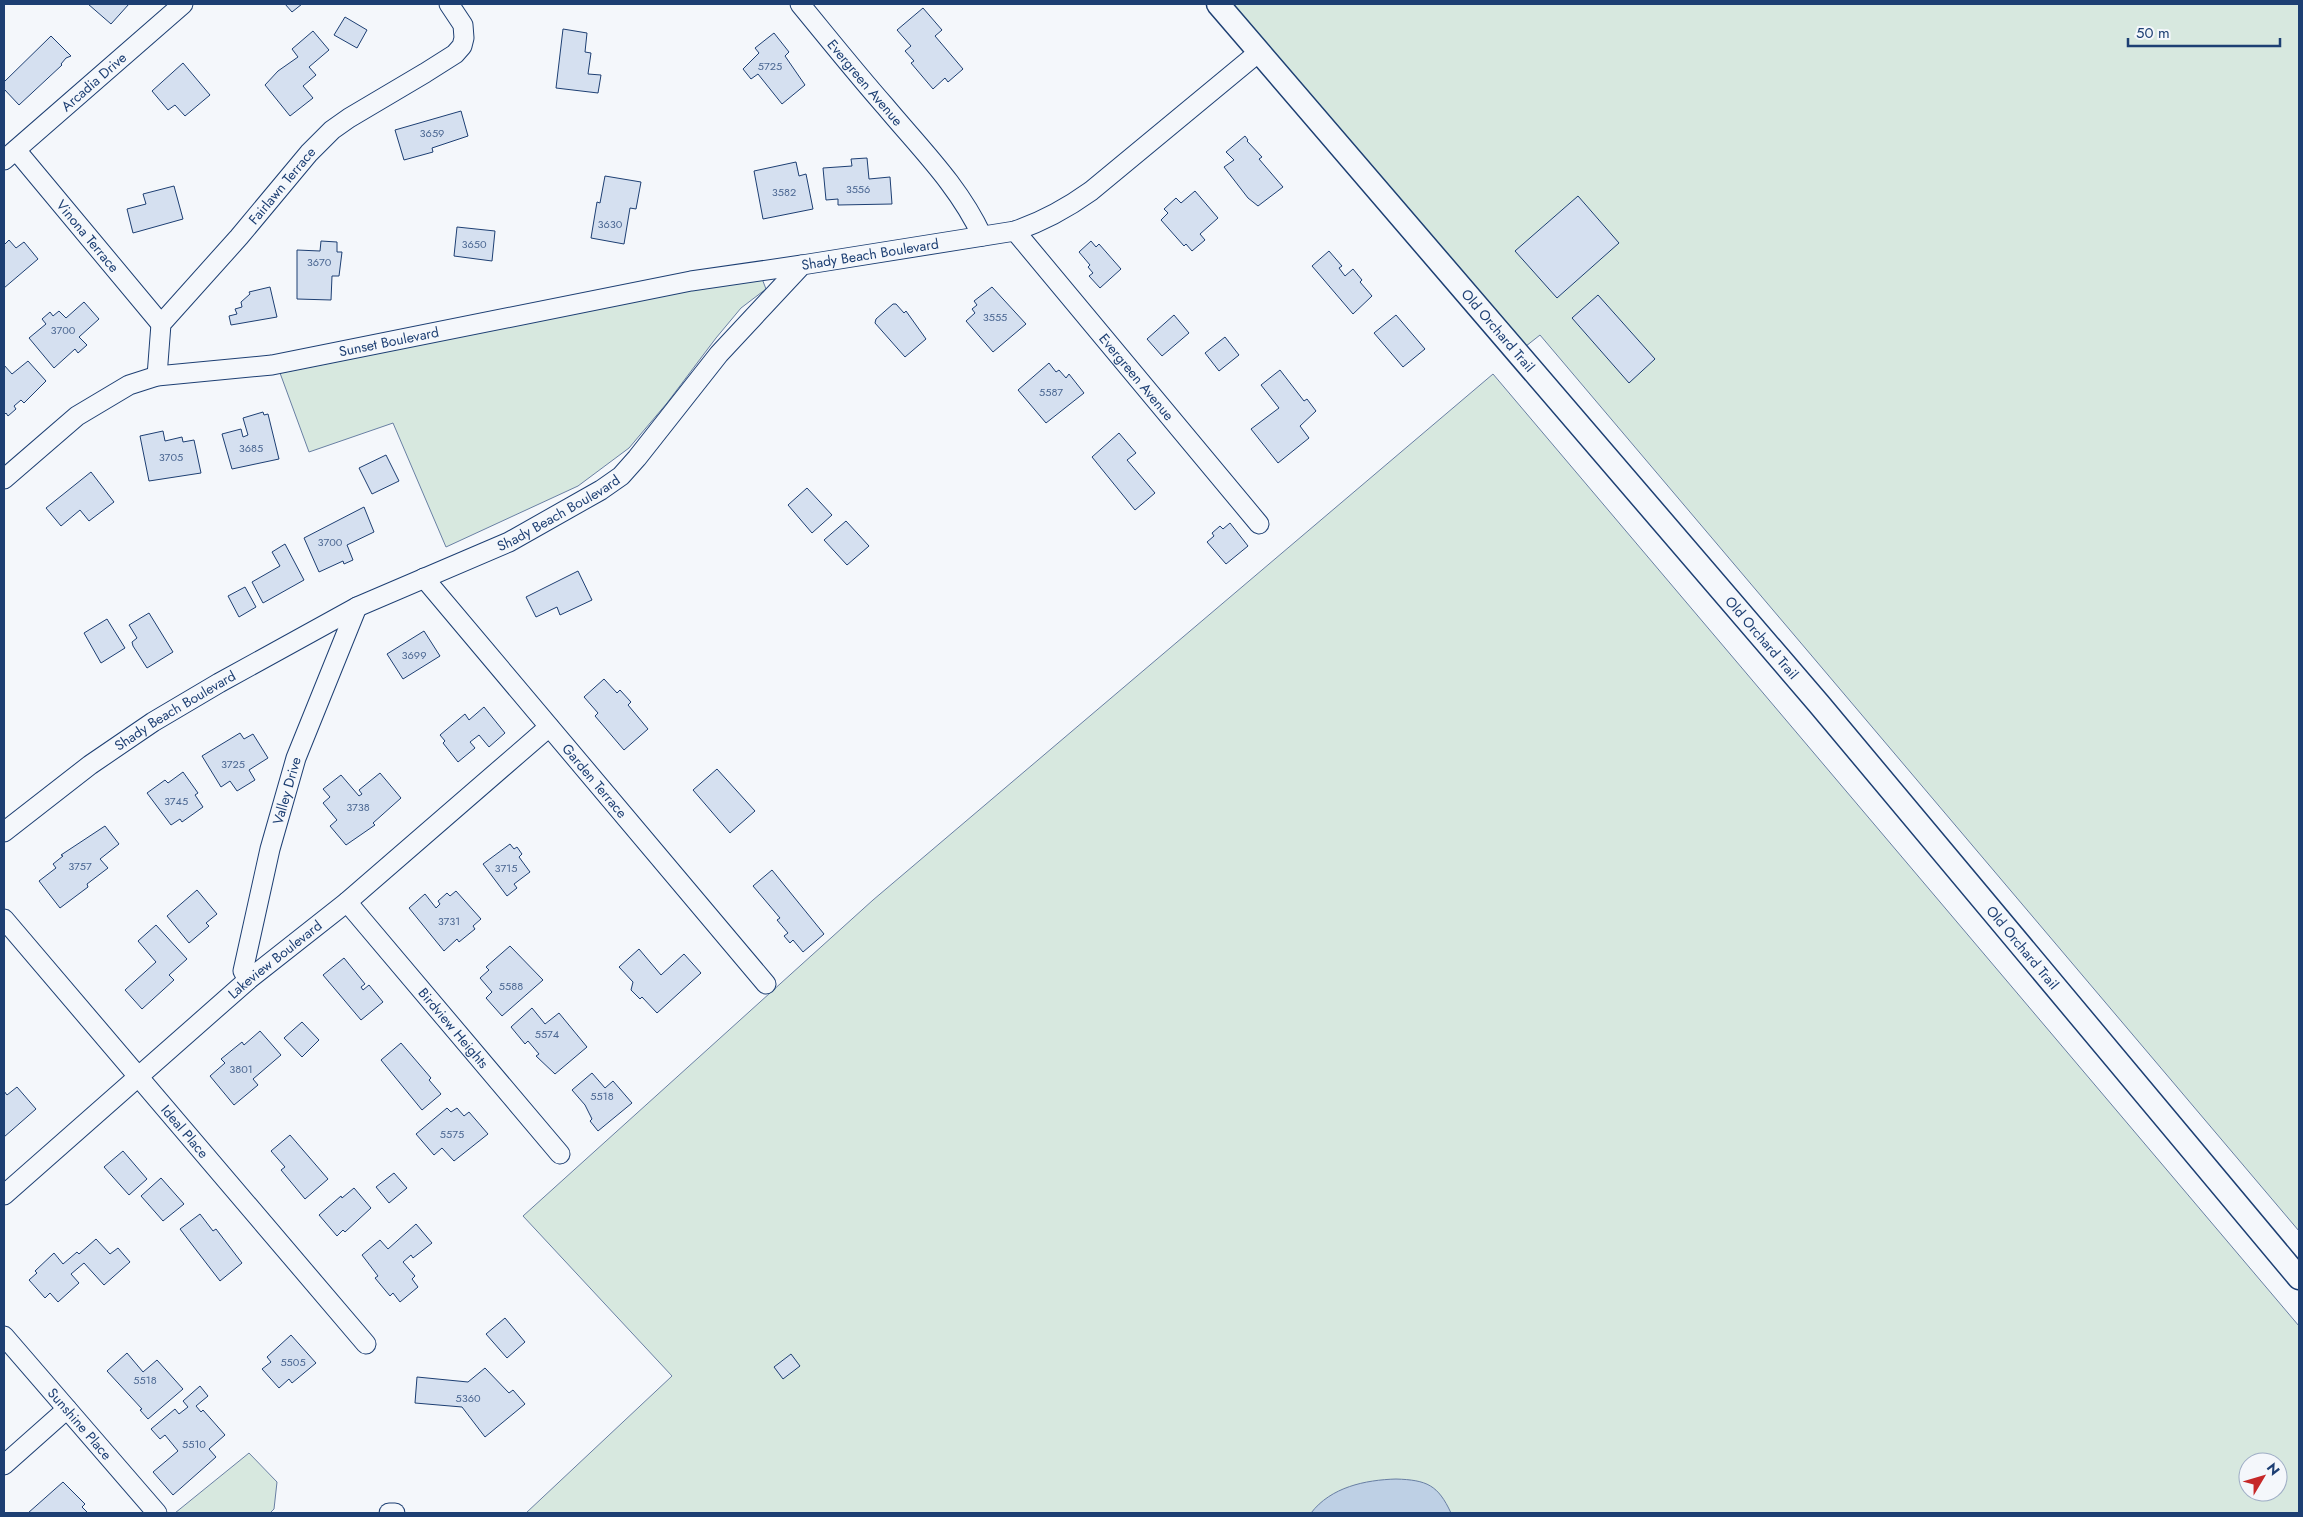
<svg xmlns="http://www.w3.org/2000/svg" width="2303" height="1517" viewBox="0 0 2303 1517" font-family="Jost,sans-serif">
  <style>
    .green { fill: #d7e8df; stroke: #687fa3; fill-rule: evenodd }
    .water { fill: #bed0e5; stroke: #687fa3 }
    .building { fill: #d5e0f0; stroke: #1d3f73 }
    .lines { fill: none; stroke-linecap: round; stroke-linejoin: round }
    .minor-casing { stroke: #1d3f73; stroke-width: 21 }
    .tertiary-casing { stroke: #1d3f73; stroke-width: 25 }
    .minor { stroke: #f4f7fb; stroke-width: 19 }
    .tertiary { stroke: #f4f7fb; stroke-width: 22 }
    .labels { text-anchor: middle; dominant-baseline: central; stroke-width: 4; stroke-linejoin: round; paint-order: stroke }
    .number-label { font-size: 11px; fill: #4b6792 }
    .street-label { font-size: 14px; fill: #1d3f73; stroke: #f4f7fb }
  </style>
  <rect width="100%" height="100%" fill="#f4f7fb"/>
  <path class="green" d="M1227 4H2299V1231L1540 335 1516 354Z
    M761 276 766 289 741 308 716 338 667 403 629 448 578 486 446 547 393 423 309 452 280 373Z
    M1493 374 2299 1326V1513H526L672 1376 523 1216 873 900ZM2248 1462H2278V1492H2248Z
    M249 1453 277 1482 274 1509 270 1513H175Z"/>
  <path class="water" d="M1396 1479C1427 1480 1438 1485 1451 1513H1311C1331 1487 1365 1480 1396 1479Z"/>
  <path class="building" d="M88 4H132H129L111 24Z
    M285 4H302L292 12Z
    M923 8 942 30 935 36 963 69 948 82 945 78 933 89 911 63 914 61 905 51 911 46 897 30Z
    M345 17 367 30 357 48 334 35Z
    M563 29 587 33 585 52 591 53 588 74 601 75 598 93 556 88Z
    M313 31 329 50 309 67 316 75 303 86 313 98 290 116 265 85 278 71 298 57 292 49Z
    M774 33 789 52 785 56 805 85 782 104 758 74 751 79 743 69 759 53 755 48Z
    M51 36 71 56 66 58 61 64 62 65 19 105 4 89V82Z
    M183 63 210 95 185 116 175 105 168 110 152 91Z
    M461 111 468 136 432 148 433 152 404 160 395 130Z
    M1245 136 1248 140 1247 141 1262 157 1259 159 1283 187 1258 206 1248 198 1224 167 1234 160 1226 152Z
    M867 158 869 179 890 177 892 204 838 205V199L826 200 823 168 852 166 851 159Z
    M796 162 799 176 806 174 813 209 763 219 754 171Z
    M605 176 641 182 636 209 630 208 624 244 591 238 597 202 600 203Z
    M174 186 183 219 133 233 127 209 146 204 143 194Z
    M1195 191 1218 218 1200 234 1205 240 1192 251 1186 244 1184 246 1161 220 1168 213 1164 209 1176 198 1181 203Z
    M1578 196 1619 243 1557 298 1515 251Z
    M457 227 495 231 492 261 454 256Z
    M9 240 16 248 24 242 38 259 4 288V245Z
    M321 241 337 242V252H342L339 276H332L331 300 297 299V250L320 251Z
    M1091 241 1096 247 1099 244 1121 269 1100 288 1089 276 1093 273 1088 267 1090 265 1079 252Z
    M1329 251 1342 266 1339 268 1345 276 1353 269 1362 280 1360 282 1372 296 1353 314 1312 266Z
    M270 287 277 317 231 325 229 316 237 314 235 309 242 307 241 302 250 294 249 292Z
    M992 287 1026 324 993 352 966 321 975 313 972 309 977 305 974 301Z
    M1598 295 1655 359 1629 383 1572 318Z
    M84 302 99 319 79 337 87 345 78 353 75 349 54 368 29 338 46 324 42 319 50 312 53 316 59 311 66 318Z
    M893 304H896L904 313 906 311 926 339 905 357 875 323 876 319Z
    M1174 315 1189 333 1162 356 1147 339Z
    M1396 315 1425 349 1403 367 1374 333Z
    M1225 337 1239 355 1219 371 1205 353Z
    M28 361 46 381 24 403 21 400 14 406 16 409 8 416 6 413 4 415V365L12 374Z
    M1049 363 1056 372 1059 370 1066 378 1069 374 1084 393 1046 423 1018 390Z
    M1280 370 1304 401 1307 399 1316 411 1300 426 1309 438 1278 463 1251 429 1279 408 1261 385Z
    M263 412 264 415 268 414 279 459 232 469 222 434 241 429 243 437 248 435 243 418Z
    M163 431 165 441 182 437 183 442 194 440 201 473 149 481 140 436Z
    M1119 433 1136 453 1127 460 1155 493 1135 510 1092 457Z
    M386 455 399 481 372 494 359 468Z
    M91 472 114 502 89 521 80 510 61 526 46 508Z
    M807 488 832 515 812 533 788 505Z
    M364 507 374 532 347 545 353 560 344 564 343 561 319 572 304 538Z
    M846 521 869 546 847 565 824 540Z
    M1230 523 1248 546 1226 564 1207 542 1214 536 1212 533 1220 526 1223 529Z
    M285 544 304 580 263 603 252 582 280 566 272 552Z
    M578 571 592 600 560 615 557 607 536 617 526 597Z
    M245 587 256 607 239 617 228 596Z
    M149 613 173 652 147 668 133 646 132 642 137 638 129 625Z
    M107 619 125 648 101 663 84 633Z
    M424 631 440 656 403 679 387 654Z
    M604 679 617 693 620 690 631 702 628 705 648 729 624 750 595 716 598 713 584 697Z
    M484 707 505 733 489 747 479 735 470 742 475 748 458 762 443 743 445 741 440 735 465 714 469 720Z
    M240 733 244 739 253 734 268 758 249 770 255 780 237 791 230 781 221 787 202 756Z
    M717 769 755 811 730 833 693 790Z
    M183 772 198 793 195 795 203 807 182 822 180 819 171 825 147 793 165 780 168 783Z
    M380 773 401 798 373 823 375 825 346 845 330 826 337 820 323 803 330 797 323 789 341 775 359 796 362 794 359 790Z
    M105 826 119 844 100 859 108 868 87 884 88 887 60 908 39 881 56 868 53 864 63 856 61 855Z
    M510 844 514 849 517 847 522 854 519 857 530 872 514 884 517 888 507 896 483 864Z
    M772 870 824 934 803 952 793 940 790 943 784 936 788 933 777 920 780 918 753 886Z
    M197 890 217 914 206 923 209 926 189 943 167 916Z
    M456 891 481 919 473 926 475 929 459 942 457 939 444 951 409 908 425 894 436 908 440 904 438 901 447 893 450 896Z
    M156 925 187 959 169 975 174 980 142 1009 125 990 156 962 138 941Z
    M510 946 543 980 502 1016 486 998 492 992 480 978 489 970 486 967Z
    M639 949 661 975 684 954 701 973 657 1013 642 997 640 999 631 990 633 982 619 967Z
    M344 958 365 984 361 987 363 990 369 985 383 1002 361 1020 323 975Z
    M532 1008 545 1024 559 1013 587 1047 555 1074 536 1056 539 1054 528 1041 525 1044 511 1027Z
    M302 1022 319 1040 302 1057 284 1038Z
    M260 1031 281 1055 253 1079 258 1085 234 1105 210 1076 225 1063 221 1059 242 1042 244 1045Z
    M401 1043 431 1078 429 1080 441 1094 422 1110 381 1060Z
    M592 1073 605 1088 613 1081 632 1103 598 1131 590 1121 592 1119 585 1105 572 1090Z
    M17 1087 36 1109 4 1137V1091L7 1095Z
    M447 1108 451 1112 457 1108 464 1116 469 1112 488 1134 454 1161 442 1148 434 1155 416 1134Z
    M290 1135 328 1179 305 1199 281 1170 285 1167 271 1151Z
    M123 1151 147 1179 129 1195 104 1167Z
    M394 1173 407 1188 389 1203 376 1187Z
    M161 1178 184 1204 163 1221 141 1196Z
    M354 1188 371 1208 345 1232 343 1230 337 1236 319 1215 341 1196 342 1198Z
    M200 1214 213 1231 216 1229 242 1263 220 1281 180 1229Z
    M416 1224 432 1243 413 1258 411 1255 403 1262 415 1276 412 1279 418 1287 400 1302 393 1293 390 1296 375 1278 378 1276 362 1255 380 1240 388 1249Z
    M96 1239 110 1254 118 1248 130 1262 104 1285 84 1263 71 1274 79 1283 58 1302 50 1293 45 1298 29 1280 37 1273 35 1271 54 1253 63 1264 77 1252 79 1254Z
    M505 1318 525 1342 507 1358 486 1334Z
    M291 1335 316 1363 292 1383 289 1379 279 1388 262 1369 271 1362 267 1357Z
    M127 1353 143 1372 157 1360 183 1389 148 1419 140 1410 142 1409 107 1371Z
    M791 1354 800 1366 783 1379 774 1367Z
    M485 1368 509 1393 513 1390 525 1404 485 1437 462 1407 415 1403 417 1377 468 1382Z
    M200 1386 208 1396 196 1406 201 1412 203 1410 225 1435 209 1449 216 1457 173 1495 153 1472 178 1451 165 1435 160 1439 151 1429 175 1409 179 1414 188 1407 183 1401Z
    M63 1482 85 1504 82 1507 88 1513H28Z"/>
  <g class="lines">
    <g class="minor-casing">
      <g id="minor">
        <path id="s1" d="M800 4C828 38 856 73 885 106 920 148 959 186 982 236"/>
        <path id="s2" d="M16 150 161 324"/>
        <path id="s3" d="M4 160 183 4"/>
        <path id="s4" d="M1015 231 1259 524"/>
        <path id="s5" d="M157 376 161 324 239 237 309 153 332 130 349 118 425 73 455 54 462 46 464 38 463 25 449 4"/>
        <path id="s6" d="M4 479 77 416 129 385 157 376 272 365 691 281 802 265"/>
        <path id="s7" d="M424 578 766 984"/>
        <path id="s8" d="M4 832 90 765 153 722 219 683 357 607 509 542 601 490 621 476 637 458 719 354 802 265 1015 231C1044 221 1066 209 1091 191L1259 52"/>
        <path id="s9" d="M347 902 560 1154"/>
        <path id="s10" d="M4 919 366 1344"/>
        <path id="s11" d="M248 980 243 971 270 849 296 758 357 607"/>
        <path id="s12" d="M4 1195 248 980 347 902 549 727"/>
        <path id="s13" d="M4 1336 157 1513"/>
        <path d="M4 1465 67 1409"/>
        <path d="M389 1513H395"/>
      </g>
    </g>
    <g class="tertiary-casing">
      <g id="tertiary">
        <path id="s14" d="M1218 4 1819 704 2299 1278"/>
      </g>
    </g>
    <use href="#minor" class="minor"/>
    <use href="#tertiary" class="tertiary"/>
  </g>
  <g class="labels">
    <g class="number-label">
      <text x="770" y="66">5725</text>
      <text x="432" y="133">3659</text>
      <text x="858" y="189">3556</text>
      <text x="784" y="192">3582</text>
      <text x="610" y="224">3630</text>
      <text x="474" y="244">3650</text>
      <text x="319" y="262">3670</text>
      <text x="995" y="317">3555</text>
      <text x="63" y="330">3700</text>
      <text x="1051" y="392">5587</text>
      <text x="251" y="448">3685</text>
      <text x="171" y="457">3705</text>
      <text x="330" y="542">3700</text>
      <text x="414" y="655">3699</text>
      <text x="233" y="764">3725</text>
      <text x="176" y="801">3745</text>
      <text x="358" y="807">3738</text>
      <text x="80" y="866">3757</text>
      <text x="506" y="868">3715</text>
      <text x="449" y="921">3731</text>
      <text x="511" y="986">5588</text>
      <text x="547" y="1034">5574</text>
      <text x="241" y="1069">3801</text>
      <text x="602" y="1096">5518</text>
      <text x="452" y="1134">5575</text>
      <text x="293" y="1362">5505</text>
      <text x="145" y="1380">5518</text>
      <text x="468" y="1398">5360</text>
      <text x="194" y="1444">5510</text>
    </g>
    <g class="street-label">
      <text stroke="none"><textPath href="#s3" startOffset="119">Arcadia Drive</textPath></text>
      <text stroke="none"><textPath href="#s1" startOffset="102">Evergreen Avenue</textPath></text>
      <text stroke="none"><textPath href="#s5" startOffset="236">Fairlawn Terrace</textPath></text>
      <text stroke="none"><textPath href="#s2" startOffset="112">Vinona Terrace</textPath></text>
      <text stroke="none"><textPath href="#s8" startOffset="1062">Shady Beach Boulevard</textPath></text>
      <text stroke="none"><textPath href="#s14" startOffset="430">Old Orchard Trail</textPath></text>
      <text stroke="none"><textPath href="#s6" startOffset="421">Sunset Boulevard</textPath></text>
      <text stroke="none"><textPath href="#s4" startOffset="190">Evergreen Avenue</textPath></text>
      <text stroke="none"><textPath href="#s8" startOffset="642">Shady Beach Boulevard</textPath></text>
      <text stroke="none"><textPath href="#s14" startOffset="835">Old Orchard Trail</textPath></text>
      <text stroke="none"><textPath href="#s8" startOffset="210">Shady Beach Boulevard</textPath></text>
      <text stroke="none"><textPath href="#s7" startOffset="265">Garden Terrace</textPath></text>
      <text stroke="none"><textPath href="#s11" startOffset="196">Valley Drive</textPath></text>
      <text stroke="none"><textPath href="#s14" startOffset="1240">Old Orchard Trail</textPath></text>
      <text stroke="none"><textPath href="#s12" startOffset="359">Lakeview Boulevard</textPath></text>
      <text stroke="none"><textPath href="#s9" startOffset="165">Birdview Heights</textPath></text>
      <text stroke="none"><textPath href="#s10" startOffset="279">Ideal Place</textPath></text>
      <text stroke="none"><textPath href="#s13" startOffset="116">Sunshine Place</textPath></text>
    </g>
  </g>
  <rect width="2303" height="1517" fill="none" stroke="#1d3f73" stroke-width="10"/>
  <g transform="translate(2263 1477) rotate(52)"><circle r="24" fill="#f4f7fb" stroke="#9eadc5"/>
  <path d="M0-4L9 19L0 12L-9 19Z" fill="#c62828"/>
  <text y="-8" font-size="14" font-weight="bold" text-anchor="middle" fill="#1d3f73">N</text>
  </g>
  <path d="M2128 38v8h152v-8" fill="none" stroke="#1d3f73" stroke-width="2.5"/>
  <text x="2136" y="38" font-size="15" fill="#1d3f73" stroke="#f4f7fb" stroke-width="4" paint-order="stroke">50 m</text>
</svg>
